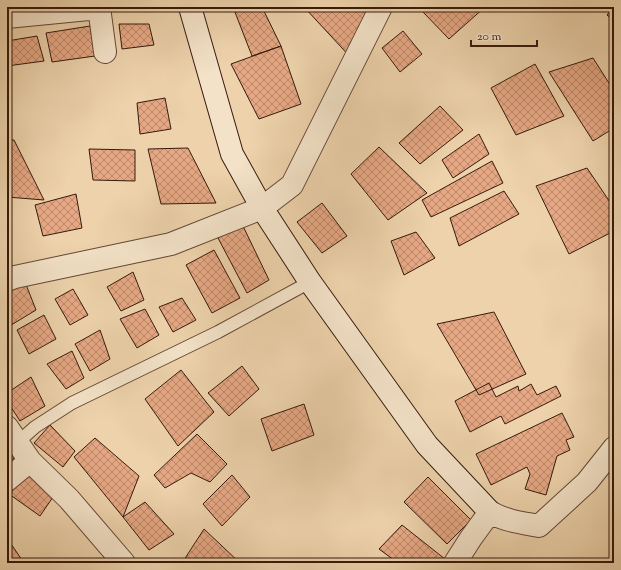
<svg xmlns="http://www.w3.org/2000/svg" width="621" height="570" viewBox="0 0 621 570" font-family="'Sorts Mill Goudy',serif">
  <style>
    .building { fill: url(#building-cross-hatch); stroke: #361a0d }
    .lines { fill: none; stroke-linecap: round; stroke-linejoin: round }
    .lane-casing { stroke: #644834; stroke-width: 14 }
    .street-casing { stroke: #644834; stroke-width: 24 }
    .secondary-casing { stroke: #361a0d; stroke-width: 24 }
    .lane { stroke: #f3e2c8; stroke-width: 12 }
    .street { stroke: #f3e2c8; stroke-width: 22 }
    .secondary { stroke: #f3e2c8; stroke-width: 22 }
  </style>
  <defs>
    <pattern id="building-cross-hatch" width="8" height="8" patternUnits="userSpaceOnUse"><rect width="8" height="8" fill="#e6a884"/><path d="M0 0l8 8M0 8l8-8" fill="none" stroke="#bb886a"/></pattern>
  </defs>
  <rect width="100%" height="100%" fill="#edd2ab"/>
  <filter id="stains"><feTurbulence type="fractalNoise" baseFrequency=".005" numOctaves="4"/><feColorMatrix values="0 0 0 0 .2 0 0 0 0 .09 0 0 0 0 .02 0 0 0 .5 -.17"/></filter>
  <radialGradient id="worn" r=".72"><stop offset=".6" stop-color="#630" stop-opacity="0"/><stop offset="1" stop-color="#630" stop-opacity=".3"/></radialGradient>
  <path class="building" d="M233 7H262L281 46 252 56Z
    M304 7H381L354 61Z
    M428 7H485L449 39 423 12Z
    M613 7H614V21L607 15Z
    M119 24H149L154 45 122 49Z
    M90 26 95 56 52 62 46 33Z
    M403 31 422 54 400 72 382 48Z
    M37 36 44 61 7 66V41Z
    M281 46 301 104 259 119 231 64Z
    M593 58 614 91V128L593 141 549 72Z
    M535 64 564 116 516 135 491 88Z
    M165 98 171 129 140 134 137 103Z
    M440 106 463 130 420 164 399 143Z
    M479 134 489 154 453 178 442 160Z
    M7 140H14L44 200 7 197Z
    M379 147 427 193 388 220 351 174Z
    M188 148 216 203 161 204 148 149Z
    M89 149 135 150V181L93 180Z
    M492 161 503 183 431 217 422 200Z
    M587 168 614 208V231L569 254 536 186Z
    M504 191 519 214 459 246 450 218Z
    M76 194 82 228 43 236 35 205Z
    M322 203 347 236 322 253 297 222Z
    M242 224 269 280 247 293 218 238Z
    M416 232 435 258 404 275 391 241Z
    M214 250 240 298 212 313 186 265Z
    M133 272 144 300 121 311 107 287Z
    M25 282 36 310 8 327 7 291Z
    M73 289 88 315 70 325 55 299Z
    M182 298 196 320 173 332 159 307Z
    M145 309 159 335 137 348 120 319Z
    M494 312 526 374 479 395 437 324Z
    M44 315 56 339 29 354 17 330Z
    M100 330 110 359 90 371 75 344Z
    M72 351 84 378 66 389 47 364Z
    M242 366 259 389 229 416 208 393Z
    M181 370 214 412 178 446 145 399Z
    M31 377 45 406 20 421 7 401V393Z
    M489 383 496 397 518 386 519 391 531 384 537 395 556 386 561 396 505 424 501 416 470 432 455 401Z
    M304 404 314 435 272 451 261 419Z
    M562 413 574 437 566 440 570 450 557 456 546 495 525 489 530 474 527 467 491 485 476 454Z
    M50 425 75 451 63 467 34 443Z
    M197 434 227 464 210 482 191 473 165 488 154 475Z
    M95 438 139 476 123 517 74 457Z
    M7 449 14 458 7 463Z
    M27 474 53 497 40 516 9 494Z
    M232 475 250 497 222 526 203 504Z
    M428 477 471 520 447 544 404 502Z
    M145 502 174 534 149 550 123 517Z
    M402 525 450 563H398L379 549Z
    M204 529 240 563H182Z
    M7 538 24 563H7Z"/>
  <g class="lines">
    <g class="lane-casing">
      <path id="lane" d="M17 443 35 427 72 403 218 332 310 282"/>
    </g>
    <g class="street-casing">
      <path id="street" d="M99 7 105 52
        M7 17 99 8
        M7 280 15 277 171 244 262 208 292 185 381 7
        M7 427 30 461 69 499 124 563
        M7 480 30 461
        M455 563 471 538 490 512C505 521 523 523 539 526L587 482 614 448"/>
    </g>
    <g class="secondary-casing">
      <path id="secondary" d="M190 7 232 154 262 208 310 282 427 445 490 512"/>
    </g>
    <use href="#lane" class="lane"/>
    <use href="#street" class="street"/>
    <use href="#secondary" class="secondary"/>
  </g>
  <rect width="621" height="570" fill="none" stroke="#edd2ab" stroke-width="24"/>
  <rect x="8" y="8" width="605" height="554" fill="none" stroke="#361a0d" stroke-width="2"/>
  <rect x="12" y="12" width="597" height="546" fill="none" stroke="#361a0d"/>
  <path d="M471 40v6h66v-6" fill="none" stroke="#361a0d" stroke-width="2"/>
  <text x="477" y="40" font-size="12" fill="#361a0d" stroke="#f3e2c8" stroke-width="3" paint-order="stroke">20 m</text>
  <rect width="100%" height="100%" filter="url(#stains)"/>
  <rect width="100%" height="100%" fill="url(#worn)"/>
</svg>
